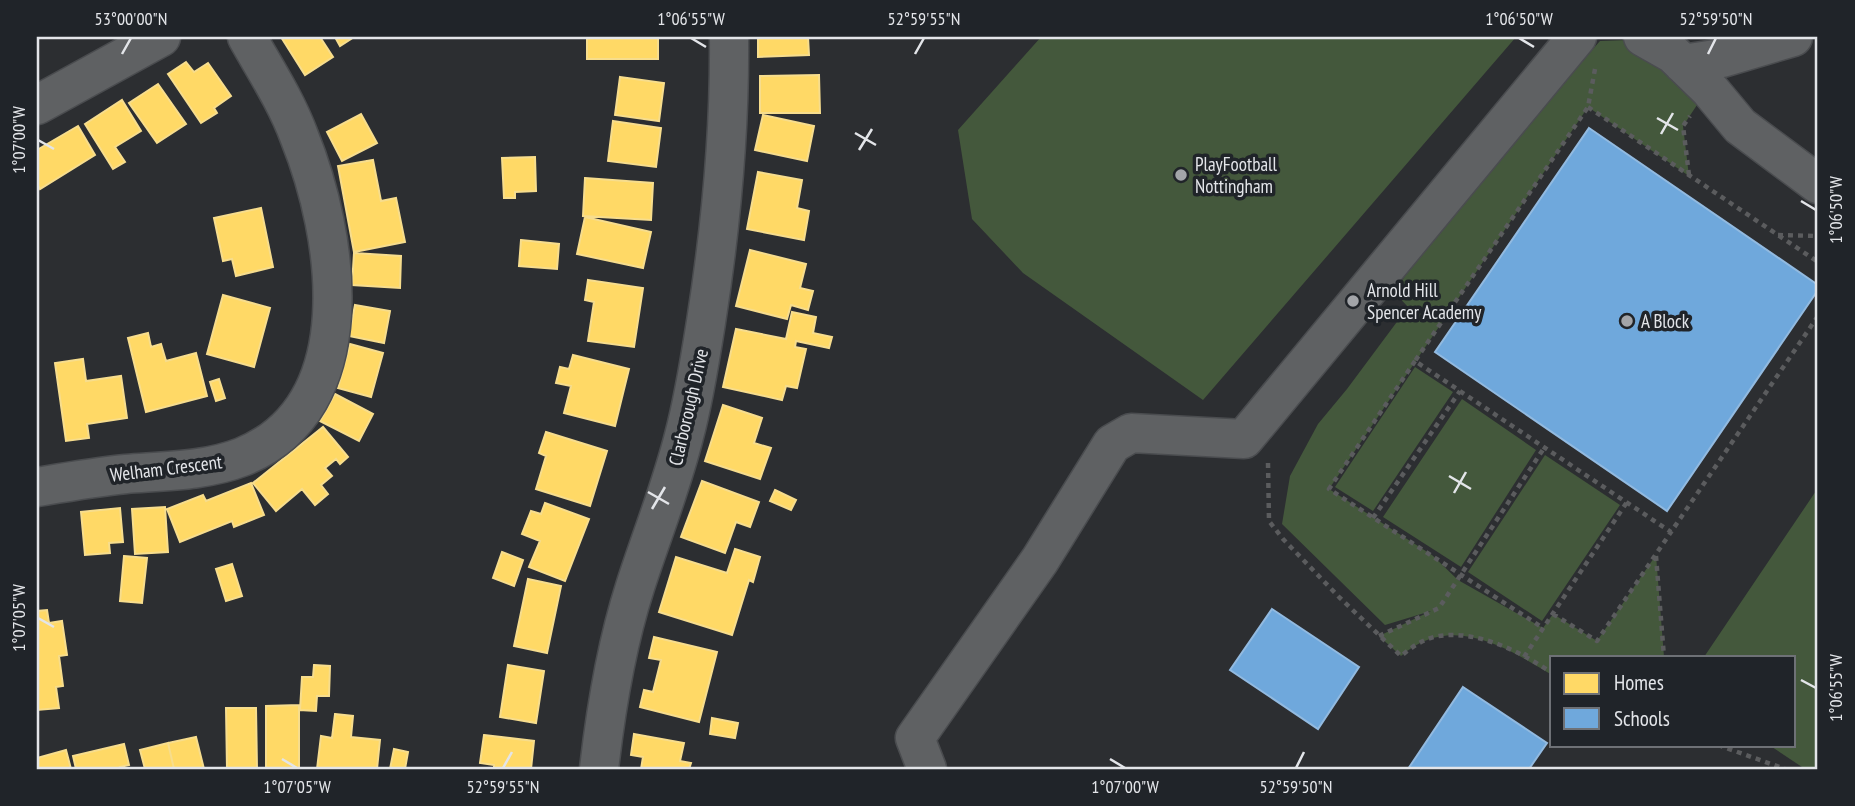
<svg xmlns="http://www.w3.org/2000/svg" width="1855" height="806" viewBox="0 0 1855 806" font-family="'PT Sans Narrow',sans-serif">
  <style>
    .green { fill: #44583c }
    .homes { fill: #ffd966; stroke: #f7dd8d; stroke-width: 2 }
    .schools { fill: #6fa8dc; stroke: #92bae0; stroke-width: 2 }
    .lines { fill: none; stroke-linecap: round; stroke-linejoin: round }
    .minor-casing { stroke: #4a4c4f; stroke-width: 41 }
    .path { stroke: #5b5c5e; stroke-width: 4.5; stroke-dasharray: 5 5; stroke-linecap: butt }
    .minor { stroke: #5f6163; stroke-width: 38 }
    .ticks { fill: none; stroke: #e3e5e9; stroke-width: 2.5 }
    .poi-dot { fill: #a3a5a9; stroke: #202429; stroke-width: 2.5 }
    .labels { text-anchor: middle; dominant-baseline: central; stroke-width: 7; stroke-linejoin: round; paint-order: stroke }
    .poi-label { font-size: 19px; fill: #e3e5e9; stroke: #202429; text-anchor: start }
    .street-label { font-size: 19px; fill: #e3e5e9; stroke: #202429 }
    .neatline { fill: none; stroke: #e3e5e9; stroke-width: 2.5 }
    .ticks-label { font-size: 18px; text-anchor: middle; fill: #e3e5e9 }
  </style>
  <rect width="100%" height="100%" fill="#2c2e31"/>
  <path class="green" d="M1041 37H1516L1203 400 1023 273 972 219 958 130Z
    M1628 40 1701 99 1683 126 1689 176 1588 107 1329 489 1432 555 1458 580 1543 628 1553 614 1597 641 1656 555 1664 657H1552V675C1504 646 1451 613 1401 656L1379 636 1431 611 1385 625 1282 524 1290 476 1318 424 1347 389 1408 307 1394 292 1446 217 1600 41Z
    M1415 367 1453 392 1373 511 1335 487Z
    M1462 399 1536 450 1461 567 1383 517Z
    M1545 455 1620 505 1542 621 1468 572Z
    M1818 488V769H1805L1769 745H1794V657H1704Z"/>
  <path class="homes" d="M281 37H320L333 57 305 75Z
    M335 37H354L340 46Z
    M587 37H658V59H587Z
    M758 37H808L809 55 758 57Z
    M186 62 194 72 208 63 231 96 214 108 217 113 201 123 168 74Z
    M819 75 820 113H760V76Z
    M620 77 664 83 659 121 615 115Z
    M158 84 186 124 157 143 129 103Z
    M122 100 141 131 115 147 125 162 113 169 85 124Z
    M361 114 377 143 342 161 327 132Z
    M763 115 814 126 807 161 755 150Z
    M613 121 661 128 656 167 608 161Z
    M78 126 95 155 40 189 37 184V150Z
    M535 157 536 191 515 192V198H504L502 158Z
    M373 160 381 201 396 198 405 242 354 252 338 166Z
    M758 172 802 180 797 208 809 211 804 240 747 229Z
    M585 178 653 183 651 220 583 216Z
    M261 208 273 267 236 276 232 259 223 261 214 218Z
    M585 217 651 232 643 268 577 254Z
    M521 240 559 244 557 269 519 266Z
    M750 250 806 264 800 288 813 291 808 310 791 305 787 319 736 306Z
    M354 253 401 256 400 288 352 285Z
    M588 280 643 288 634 347 588 341 594 302 585 300Z
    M223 295 270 308 254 367 207 354Z
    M355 305 390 311 384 343 349 336Z
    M792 312 816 317 813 333 832 337 829 348 796 341 795 347 806 349 797 388 786 386 782 400 723 387 736 329 786 339Z
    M148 333 151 347 161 344 166 361 196 353 207 396 146 412 128 338Z
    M350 344 383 353 371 397 338 388Z
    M573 355 629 369 615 426 564 413 571 386 556 383 560 367 569 369Z
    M83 359 86 381 121 376 127 418 87 424 89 438 66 441 55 363Z
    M219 379 225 398 216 401 210 382Z
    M335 394 373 414 359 441 320 421Z
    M723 405 762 418 754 443 771 448 760 479 705 461Z
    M323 427 348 457 340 464 336 459 325 468 332 476 321 485 328 494 315 505 302 489 276 511 253 483Z
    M546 432 607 451 590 506 536 489 546 456 539 453Z
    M702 481 759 502 750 527 736 522 725 553 681 537Z
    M251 483 264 515 234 527 232 521 180 542 167 509 203 495 206 501Z
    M775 490 796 500 791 510 770 501Z
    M545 503 589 519 565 581 529 567 540 541 522 534 531 511 541 514Z
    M165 507 168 552 135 554 132 509Z
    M120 508 123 542 109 543 110 553 85 555 81 512Z
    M735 549 760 557 753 582 749 580 732 635 659 612 676 557 727 573Z
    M502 552 523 560 514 586 493 578Z
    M124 556 147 558 142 603 120 601Z
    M232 564 242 596 226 601 216 569Z
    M528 579 561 586 547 653 514 646Z
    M47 610 49 623 62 621 67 655 59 656 63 686 56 687 59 708 37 710V611Z
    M654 637 717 652 699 722 640 707 644 690 653 692 661 660 649 658Z
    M314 665 330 666 329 696H317L316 711 300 710 302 677H313Z
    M508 665 544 671 536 723 500 717Z
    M299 705V769H266V706Z
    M226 708H256L257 769H227Z
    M335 714 353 716 351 737 380 740 377 769H317L321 736 332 738Z
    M712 718 738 723 735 738 710 734Z
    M634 734 684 743 680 761 691 763 689 769H641L643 757 631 755Z
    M484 735 534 741 531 769H494V765L480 763Z
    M196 737 204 769H174L168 743Z
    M168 743 174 769H145L140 750Z
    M124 744 129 765 120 767 121 769H76L73 756Z
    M394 749 408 752 405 769H390Z
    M66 750 71 769H37V758Z"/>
  <path class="schools" d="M1589 128 1818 285V290L1667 511 1435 352Z
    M1272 609 1359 667 1318 729 1230 670Z
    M1463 687 1547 743 1529 769H1408Z"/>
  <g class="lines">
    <g class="minor-casing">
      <path id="minor" d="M1643 37 1673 54 1710 90 1740 126 1818 184
        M1683 64 1722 58 1793 37
        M37 105 161 37
        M37 487C67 482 96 477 126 474 165 471 206 471 242 457 366 407 339 235 299 136 286 101 265 69 247 37
        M599 769C606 708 616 646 635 587 651 537 671 488 684 436 694 399 700 360 706 322 721 227 730 132 729 37
        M927 769 915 738 1040 560 1112 444 1131 433 1244 439 1577 37"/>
    </g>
    <path class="path" d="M1595 69 1588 107 1415 361 1671 532 1818 316
      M1588 107 1818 262
      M1689 175 1683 126 1690 116
      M1778 235 1818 236
      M1415 361 1329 489 1543 628
      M1268 463 1269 521 1283 539 1340 598 1401 656C1412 647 1424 638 1439 636 1478 630 1521 652 1552 673
      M1373 518 1460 391
      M1656 556 1664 657
      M1553 614 1597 641 1671 532
      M1379 636 1439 608 1544 448
      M1524 657 1627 502
      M1718 745 1785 769"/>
    <use href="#minor" class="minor"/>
  </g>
  <path class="ticks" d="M691 38 706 47M1519 38 1534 47M122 54 131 38M915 54 924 38M1708 54 1716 38M1657 118 1678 130M855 133 876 145M1661 134 1673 113M38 140 54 149M859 150 872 129M1801 201 1816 210M1449 476 1471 489M648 492 669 504M1454 493 1466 472M652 509 665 487M38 618 54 627M1801 680 1816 688M282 759 297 768M1110 759 1125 768M503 768 512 752M1296 768 1304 752"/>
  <g class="poi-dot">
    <circle cx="1181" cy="175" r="7"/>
    <circle cx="1353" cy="301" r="7"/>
    <circle cx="1627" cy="321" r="7"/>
  </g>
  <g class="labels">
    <g class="poi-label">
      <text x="1195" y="164">PlayFootball<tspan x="1195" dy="22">Nottingham</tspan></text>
      <text x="1367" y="290">Arnold Hill<tspan x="1367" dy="22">Spencer Academy</tspan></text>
      <text x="1641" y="321">A Block</text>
    </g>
    <g class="street-label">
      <text transform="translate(688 407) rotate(-77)">Clarborough Drive</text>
      <text transform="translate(166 468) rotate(-7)">Welham Crescent</text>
    </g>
  </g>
  <rect width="1855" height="806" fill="none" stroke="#202429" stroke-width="77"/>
  <rect x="1550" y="656" width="245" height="91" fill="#202429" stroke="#6e7176" stroke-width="2"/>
  <rect x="1564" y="673" width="35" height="21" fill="#ffd966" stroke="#6e7176" stroke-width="2"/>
  <text x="1614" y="690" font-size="21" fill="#e3e5e9">Homes</text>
  <rect x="1564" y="708" width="35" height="21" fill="#6fa8dc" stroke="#6e7176" stroke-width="2"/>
  <text x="1614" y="726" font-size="21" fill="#e3e5e9">Schools</text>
  <rect x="38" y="38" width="1778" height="730" class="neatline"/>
  <g class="ticks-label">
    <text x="131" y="25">53°00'00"N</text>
    <text x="691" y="25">1°06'55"W</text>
    <text x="924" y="25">52°59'55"N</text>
    <text x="1519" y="25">1°06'50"W</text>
    <text x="1716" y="25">52°59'50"N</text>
    <text transform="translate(19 140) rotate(-90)" y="6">1°07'00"W</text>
    <text transform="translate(1836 210) rotate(-90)" y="6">1°06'50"W</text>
    <text transform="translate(19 618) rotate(-90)" y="6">1°07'05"W</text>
    <text transform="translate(1836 688) rotate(-90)" y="6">1°06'55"W</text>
    <text x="297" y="793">1°07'05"W</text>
    <text x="503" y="793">52°59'55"N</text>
    <text x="1125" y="793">1°07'00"W</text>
    <text x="1296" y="793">52°59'50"N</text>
  </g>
</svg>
